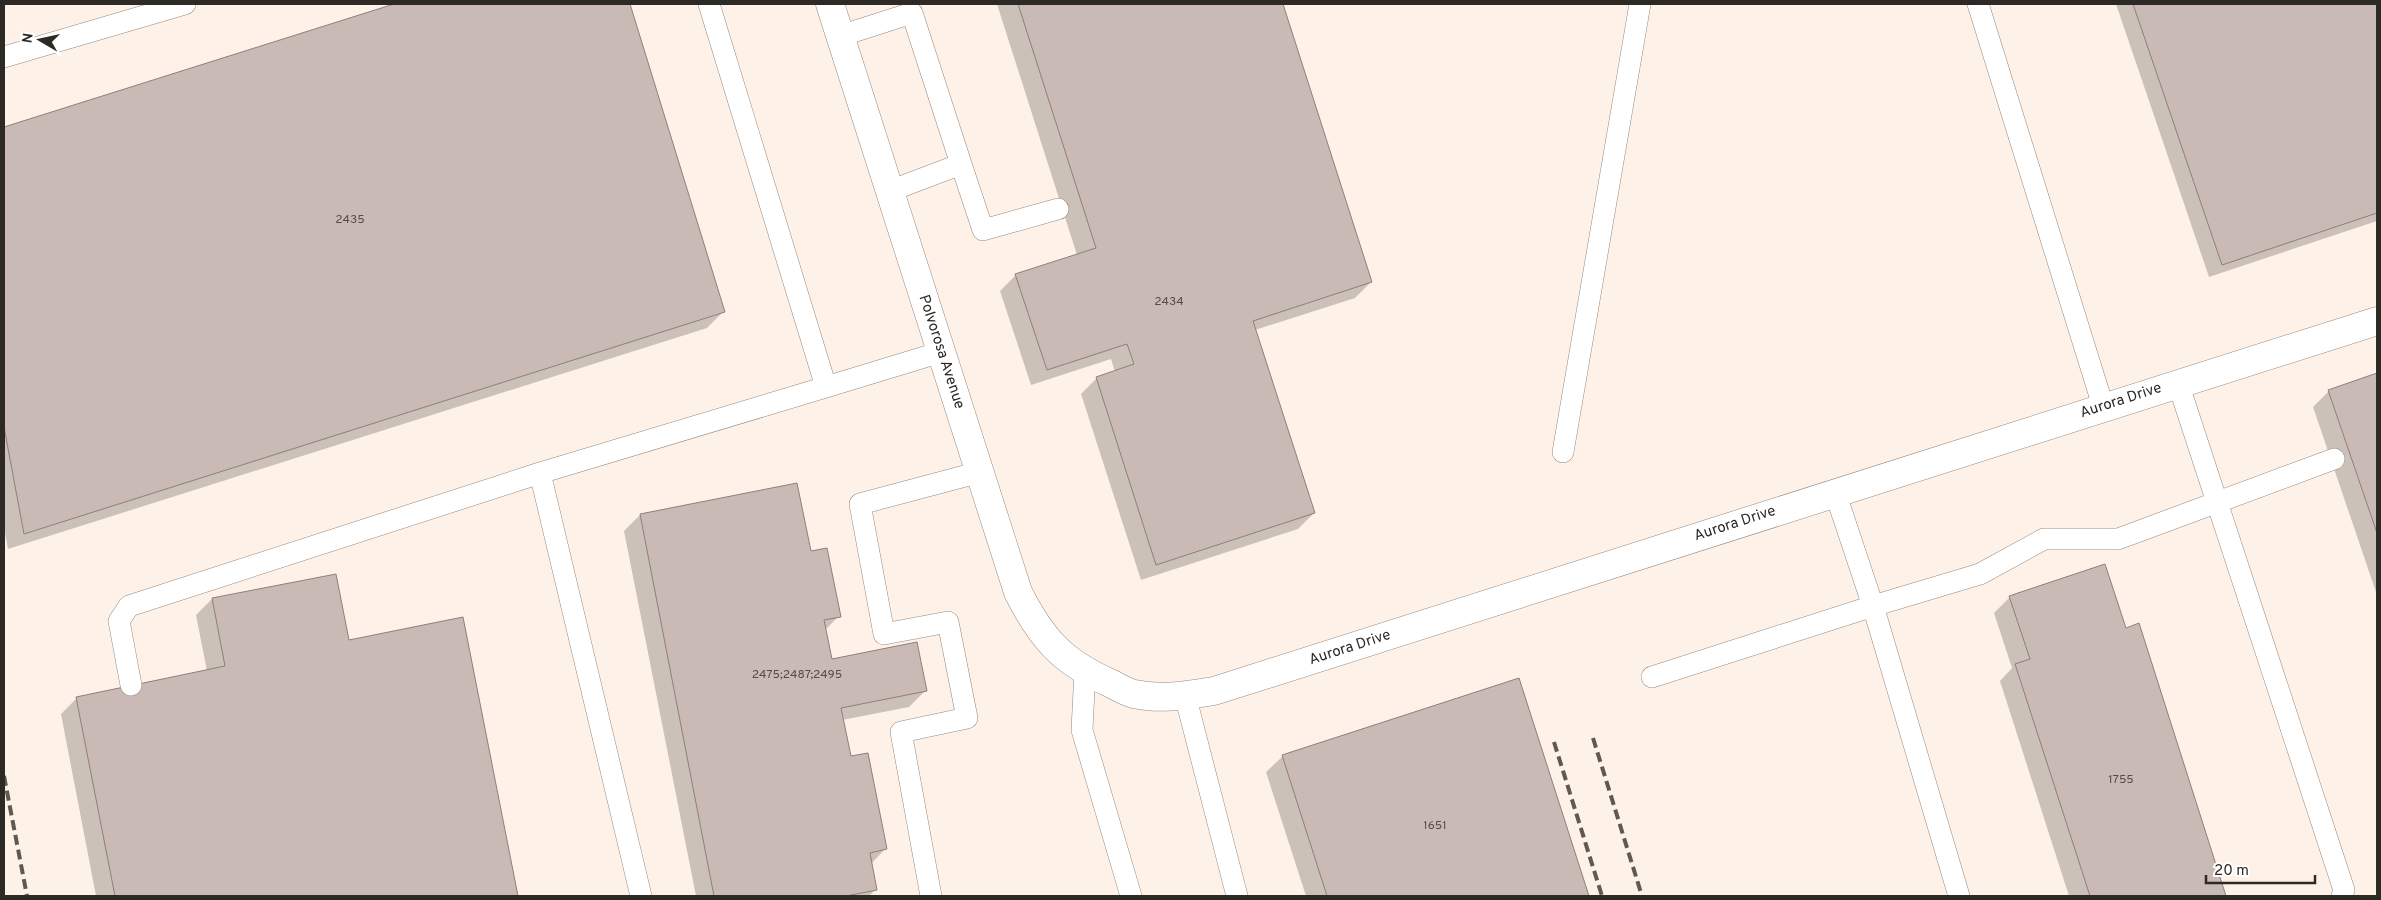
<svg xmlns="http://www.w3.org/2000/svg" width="2381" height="900" viewBox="0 0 2381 900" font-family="Overpass,sans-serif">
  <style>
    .shadow { fill: #0003 }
    .building { fill: #c9bab6; stroke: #8d7f7b }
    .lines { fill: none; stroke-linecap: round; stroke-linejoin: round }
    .lane-casing { stroke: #948981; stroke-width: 22 }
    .secondary-casing { stroke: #948981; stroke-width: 29 }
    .lane { stroke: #fff; stroke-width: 21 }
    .secondary { stroke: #fff; stroke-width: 28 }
    .rail { stroke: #5f5954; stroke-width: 4; stroke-dasharray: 10 5; stroke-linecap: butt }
    .labels { text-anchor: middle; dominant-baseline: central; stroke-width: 4; stroke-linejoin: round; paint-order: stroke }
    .number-label { font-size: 12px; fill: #544d49 }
    .street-label { font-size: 15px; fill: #2d2925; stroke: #fff }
  </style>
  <rect width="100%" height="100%" fill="#fef2e8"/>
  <path class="shadow" d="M399 4H629L723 312 707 328 8 549 4 527V128Z
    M997 4H1281L1371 282 1355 298 1255 330 1314 513 1298 529 1141 580 1081 394 1097 378 1115 372 1111 359 1031 385 1000 291 1016 275 1077 255Z
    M2116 4H2377V221L2209 277Z
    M2377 375V595L2313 407 2329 391Z
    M796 484 810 553 839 616 825 630 831 660 925 691 909 707 842 720 850 758 885 849 871 864 875 890 869 896H696L624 531 640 515Z
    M335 575 348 641 462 619 517 896H96L61 714 77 698 207 671 196 615 212 599Z
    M2010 597 2125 629 2138 625 2225 896H2069L2000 681 2012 668 1994 613Z
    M1519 680 1588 896H1306L1266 772 1282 757Z"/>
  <path class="building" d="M394 4H630L725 312 24 534 4 427V127Z
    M1018 4H1283L1372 282 1253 321 1315 513 1156 565 1096 377 1134 364 1127 344 1047 370 1015 274 1096 248Z
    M2133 4H2377V213L2222 265Z
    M2377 373V533L2328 390Z
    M797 483 811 551 827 548 841 617 824 620 832 659 917 642 927 691 841 708 851 756 868 753 887 849 870 853 877 890 846 896H714L640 514Z
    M2105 564 2126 628 2139 623 2226 896H2090L2015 664 2030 659 2009 596Z
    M336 574 349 640 463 617 518 896H115L76 697 225 666 212 598Z
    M1519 678 1589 896H1327L1282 755Z"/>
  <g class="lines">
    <g class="lane-casing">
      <path id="lane" d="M1978 4 2103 406
        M840 36 912 13 961 164 890 191
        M4 57 185 4
        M961 164 983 230 1058 209
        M2178 383 2344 890 2342 896
        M826 387 941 352
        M1563 452 1640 4
        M1085 670 1082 730 1131 896
        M1652 677 1873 606 1835 492
        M131 685 119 621 129 606 540 473
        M1185 695 1237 896
        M641 896 540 473 826 387 709 4
        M931 896 901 732 967 718 948 622 884 634 860 504 980 472
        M1959 896 1873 606 1980 574 2044 539H2118L2334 459"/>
    </g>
    <g class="secondary-casing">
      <path id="secondary" d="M830 4 1018 592C1041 638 1062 662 1110 683 1118 687 1126 692 1134 694 1161 700 1188 695 1214 691L2377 321"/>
    </g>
    <use href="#lane" class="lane"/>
    <use href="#secondary" class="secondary"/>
    <path class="rail" d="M1593 738 1642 896
      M1554 742 1602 896
      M4 776 27 896"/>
  </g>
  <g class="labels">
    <g class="number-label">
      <text x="350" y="220">2435</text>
      <text x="1169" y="302">2434</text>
      <text x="797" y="675">2475;2487;2495</text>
      <text x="2121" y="780">1755</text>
      <text x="1435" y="826">1651</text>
    </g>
    <g class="street-label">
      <text transform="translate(941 352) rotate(72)">Polvorosa Avenue</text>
      <text transform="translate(2121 401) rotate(-18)">Aurora Drive</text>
      <text transform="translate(1735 524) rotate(-18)">Aurora Drive</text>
      <text transform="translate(1350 648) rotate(-18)">Aurora Drive</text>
    </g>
  </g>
  <rect width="2381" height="900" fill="none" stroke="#2d2925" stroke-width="10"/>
  <g transform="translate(40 40) rotate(279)" stroke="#ffffff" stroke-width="4" paint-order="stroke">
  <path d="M0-4L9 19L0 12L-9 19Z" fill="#2d2925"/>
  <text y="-8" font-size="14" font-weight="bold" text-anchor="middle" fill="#2d2925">N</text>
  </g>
  <path d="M2206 875v8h109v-8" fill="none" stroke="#2d2925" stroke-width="2.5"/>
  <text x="2214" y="875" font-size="15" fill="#2d2925" stroke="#ffffff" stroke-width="4" paint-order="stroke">20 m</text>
</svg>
